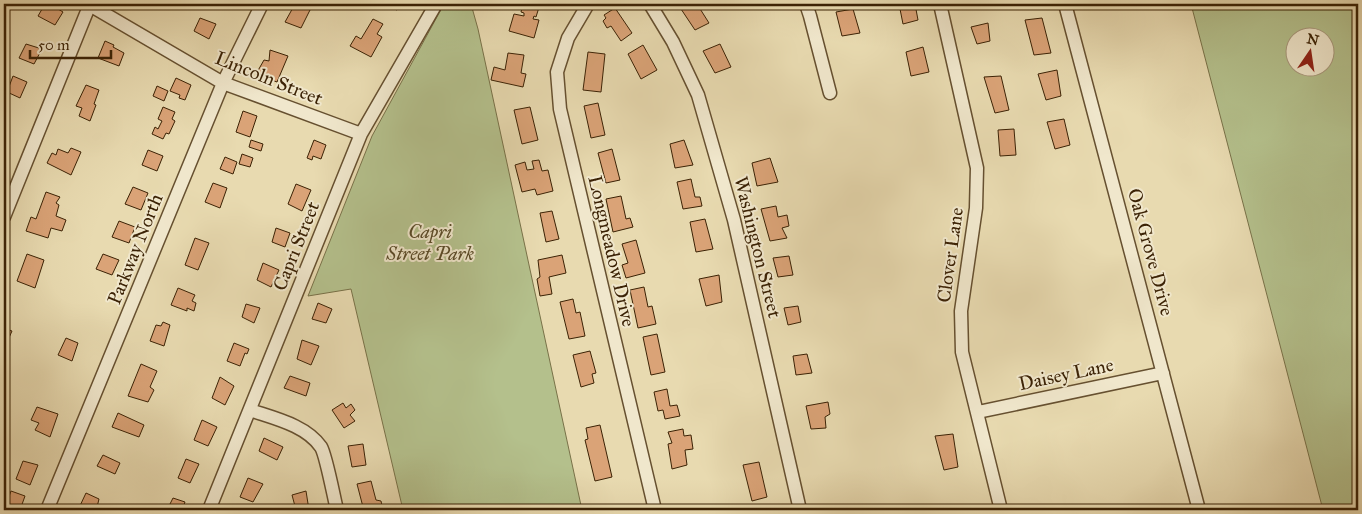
<svg xmlns="http://www.w3.org/2000/svg" width="1362" height="514" viewBox="0 0 1362 514" font-family="'IM FELL Great Primer',serif">
  <style>
    .green { fill: #b4c08c; stroke: #787148; fill-rule: evenodd }
    .building { fill: #daa377; stroke: #3b2205 }
    .lines { fill: none; stroke-linecap: round; stroke-linejoin: round }
    .street-casing { stroke: #665030; stroke-width: 15 }
    .street { stroke: #f0e7cc; stroke-width: 12 }
    .labels { text-anchor: middle; dominant-baseline: central; stroke-width: 4; stroke-linejoin: round; paint-order: stroke }
    .street-label { font-size: 19px; fill: #3b2205; stroke: #f0e7cc }
    .park-label { font-size: 19px; font-style: italic; fill: #594a27; stroke: #f0e7cc }
  </style>
  <rect width="100%" height="100%" fill="#e8dab0"/>
  <filter id="stains"><feTurbulence type="fractalNoise" baseFrequency=".004" numOctaves="4"/><feColorMatrix values="0 0 0 0 .2 0 0 0 0 .09 0 0 0 0 .02 0 0 0 .5 -.17"/></filter>
  <radialGradient id="worn" r=".72"><stop offset=".6" stop-color="#630" stop-opacity="0"/><stop offset="1" stop-color="#630" stop-opacity=".3"/></radialGradient>
  <path class="green" d="M444 4H471L478 29 582 510H403L351 289 308 296 372 136Z
    M1191 4H1358V510H1323ZM1294 38H1324V68H1294Z"/>
  <path class="building" d="M45 4H50L63 12 55 25 38 16Z
    M295 4H306L312 6 301 28 285 22Z
    M386 4H400L397 10 385 5Z
    M523 4H540L536 17 534 16 533 19 539 20 534 38 509 31 514 14 524 16V13L521 12Z
    M689 4H697L709 23 695 30 681 9Z
    M899 4H915L918 20 903 24Z
    M615 8 632 33 621 41 611 26 607 28 603 21 606 18 604 15Z
    M853 9 860 33 842 36 836 12Z
    M200 18 216 24 209 39 194 31Z
    M1042 18 1051 53 1034 55 1025 20Z
    M373 19 383 24 377 34 382 37 371 57 350 46 356 36 361 39Z
    M988 23 990 41 977 44 971 27Z
    M105 41 114 45 113 47 124 53 119 66 98 58Z
    M26 44 42 49 34 64 19 58Z
    M720 44 731 67 715 73 703 51Z
    M643 45 657 70 641 79 628 54Z
    M923 47 929 72 911 76 906 52Z
    M270 50 288 56 277 82 256 74 264 60 269 61Z
    M588 52 605 54 601 92 583 90Z
    M508 53 524 55 521 73 526 74 523 87 491 80 494 67 505 70Z
    M1057 70 1061 96 1046 100 1038 74Z
    M13 76 27 82 20 98 7 92Z
    M1001 76 1009 110 995 113 984 77Z
    M176 78 191 85 185 100 179 98 180 95 170 91Z
    M86 85 99 90 94 104 96 105 90 121 79 116 82 108 76 106Z
    M157 86 168 91 164 101 153 96Z
    M598 103 605 135 591 138 584 106Z
    M163 107 175 112 172 119 175 121 169 134 166 133 163 139 152 134 155 127 158 129 162 121 158 119Z
    M530 107 538 140 522 144 514 110Z
    M243 111 257 116 250 137 236 132Z
    M1064 119 1070 145 1055 149 1047 122Z
    M1014 129 1016 155 1000 156 998 130Z
    M251 140 263 144 261 151 249 147Z
    M314 140 326 145 321 159 313 156 312 160 307 158Z
    M684 140 693 165 675 168 670 144Z
    M71 148 81 152 71 175 47 163 52 153 56 155 58 149 68 153Z
    M612 149 620 180 606 183 598 153Z
    M148 150 163 156 157 171 142 165Z
    M242 154 253 158 250 167 239 164Z
    M225 157 237 162 233 174 220 169Z
    M770 158 778 182 757 186 752 163Z
    M539 160 542 171 548 170 553 191 537 195 535 189 522 192 515 165 525 162 527 170 534 169 532 161Z
    M691 179 695 197H700L702 206 683 209 677 182Z
    M213 183 227 188 220 208 205 202Z
    M296 184 311 190 302 211 288 204Z
    M133 187 148 193 141 210 125 204Z
    M46 192 60 197 56 203 59 205 56 216 66 220 62 231 51 228 48 238 26 231 31 217 36 219Z
    M621 196 626 219 630 218 633 227 613 232 606 199Z
    M776 206 778 217 787 215 789 226 782 228 787 238 770 241 761 209Z
    M552 211 559 239 546 242 540 213Z
    M705 219 713 249 696 252 690 222Z
    M119 221 135 227 129 243 112 237Z
    M276 228 290 233 285 247 272 242Z
    M195 238 209 243 198 270 185 265Z
    M636 240 645 273 626 278 622 265 628 263 622 244Z
    M27 254 44 260 35 288 17 281Z
    M103 254 119 260 112 275 96 269Z
    M562 255 566 273 549 277 552 294 540 296 537 279 540 277 538 260Z
    M789 256 793 275 778 277 773 258Z
    M263 263 279 270 271 287 257 280Z
    M719 275 722 302 706 306 699 279Z
    M644 287 648 307 652 306 656 324 638 328 630 290Z
    M178 288 195 295 192 301 196 303 194 311 187 308V311L171 305Z
    M573 299 576 313 580 312 585 336 569 339 560 302Z
    M318 303 332 309 326 323 312 319Z
    M246 304 260 308 254 323 242 317Z
    M798 306 801 322 788 325 784 308Z
    M163 322 170 325 164 346 150 341 156 325 161 326Z
    M4 328 12 331 4 349Z
    M657 334 665 372 651 375 643 337Z
    M66 338 78 343 72 361 58 355Z
    M302 340 319 346 311 365 297 359Z
    M234 343 249 349 247 354 245 353 240 366 227 361Z
    M590 351 596 373 592 374 594 383 581 387 573 355Z
    M807 354 812 373 796 375 793 356Z
    M141 364 157 371 150 387 154 390 148 402 128 396Z
    M290 376 310 383 306 396 284 388Z
    M220 377 234 386 225 405 212 398Z
    M667 389 670 406 677 405 680 416 665 419 663 410 658 411 654 392Z
    M828 402 830 414 825 417 826 428 811 429 806 406Z
    M343 403 346 408 351 404 355 410 350 415 355 421 344 428 332 410Z
    M37 407 58 414 50 437 35 430 39 423 31 420Z
    M118 413 144 425 139 437 112 427Z
    M202 420 217 427 208 446 194 440Z
    M600 425 612 477 595 481 585 440 588 439 586 428Z
    M683 429 684 436 691 435 693 449 685 450 687 465 672 469 668 444 672 443 668 432Z
    M953 434 958 467 944 470 935 436Z
    M264 438 283 447 277 460 259 451Z
    M363 444 366 465 352 467 348 446Z
    M103 455 120 463 115 474 97 466Z
    M186 459 199 464 190 483 178 478Z
    M23 461 38 465 30 485 16 479Z
    M759 462 767 497 752 501 743 465Z
    M248 478 263 484 253 502 240 497Z
    M371 481 376 500 381 501 383 510H368L367 506 363 507 357 484Z
    M11 491 25 496 20 510H4Z
    M306 491 309 510H296L292 495Z
    M86 493 99 499 97 507 101 509 102 505 112 510H78Z
    M173 498 185 502 182 510H167Z"/>
  <g class="lines">
    <g class="street-casing">
      <path id="street" d="M88 4 223 83 361 134
        M588 4 568 38 557 72 560 109 655 510
        M650 4 673 42 698 95 734 220 800 510
        M806 4 810 16 830 93
        M940 4 977 168 976 208 961 311 962 352 1001 510
        M1065 4 1199 510
        M4 217 90 4
        M250 410C273 418 306 425 321 447 326 455 334 498 337 510
        M978 412 1163 373
        M47 510 223 83 262 4
        M209 510 361 134 436 4"/>
    </g>
    <use href="#street" class="street"/>
  </g>
  <g class="labels">
    <g class="street-label">
      <text transform="translate(269 78) rotate(22)">Lincoln Street</text>
      <text transform="translate(296 246) rotate(-68)">Capri Street</text>
      <text transform="translate(758 247) rotate(76)">Washington Street</text>
      <text transform="translate(135 249) rotate(-68)">Parkway North</text>
      <text transform="translate(612 251) rotate(77)">Longmeadow Drive</text>
      <text transform="translate(1151 252) rotate(75)">Oak Grove Drive</text>
      <text transform="translate(950 255) rotate(-82)">Clover Lane</text>
      <text transform="translate(1066 374) rotate(-12)">Daisey Lane</text>
    </g>
    <g class="park-label">
      <text x="430" y="231">Capri<tspan x="430" dy="22">Street Park</tspan></text>
    </g>
  </g>
  <rect width="1362" height="514" fill="none" stroke="#e8dab0" stroke-width="20"/>
  <rect x="5" y="5" width="1352" height="504" fill="none" stroke="#3b2205" stroke-width="2.5"/>
  <rect x="10" y="10" width="1342" height="494" fill="none" stroke="#3b2205"/>
  <g transform="translate(1310 52) rotate(13)"><circle r="24" fill="#f0e7cc" stroke="#a8987c"/>
  <path d="M0-4L9 19L0 12L-9 19Z" fill="#8f2418"/>
  <text y="-8" font-size="14" font-weight="bold" text-anchor="middle" fill="#3b2205">N</text>
  </g>
  <path d="M30 50v8h81v-8" fill="none" stroke="#3b2205" stroke-width="2.5"/>
  <text x="38" y="50" font-size="15" fill="#3b2205" stroke="#f0e7cc" stroke-width="4" paint-order="stroke">50 m</text>
  <rect width="100%" height="100%" filter="url(#stains)"/>
  <rect width="100%" height="100%" fill="url(#worn)"/>
</svg>
